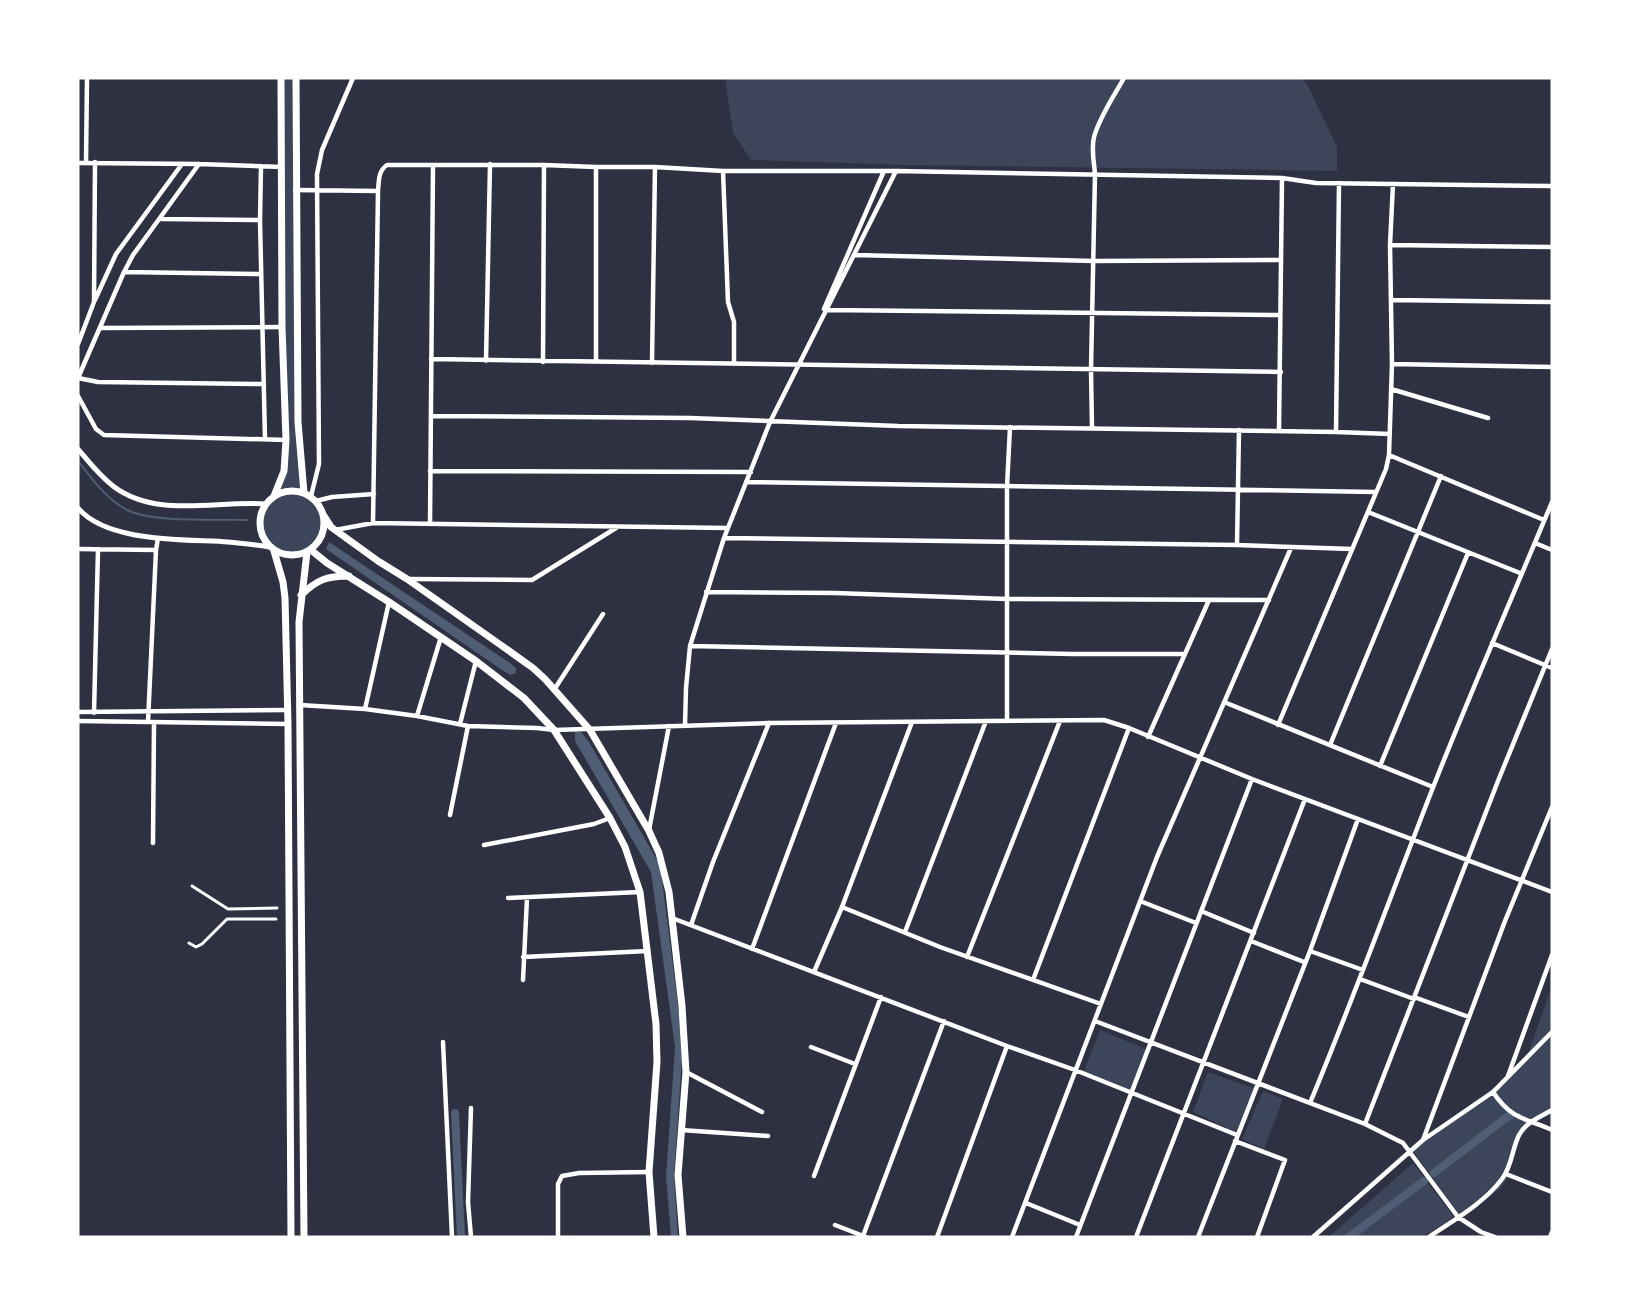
<svg xmlns="http://www.w3.org/2000/svg" width="1630" height="1315" viewBox="0 0 1630 1315" font-family="Jost,sans-serif">
  <style>
    .green { fill: #3c4559 }
    .water { fill: #4f5d75 }
    .lines { fill: none; stroke-linecap: round; stroke-linejoin: round }
    .stream { stroke: #4f5d75; stroke-width: 2 }
    .canal { stroke: #4f5d75; stroke-width: 8 }
    .pedestrian { stroke: #fff; stroke-width: 3 }
    .minor { stroke: #fff; stroke-width: 4.5 }
    .tertiary { stroke: #fff; stroke-width: 5 }
    .primary { stroke: #fff; stroke-width: 7 }
  </style>
  <rect width="100%" height="100%" fill="#2d3142"/>
  <path class="green" d="M282 78H295L302 491 293 489 277 493 285 476Z
    M725 78H1302L1307 84 1337 147V171L905 165 751 160 733 133Z
    M262 523a30 30 0 1 1 60 0a30 30 0 1 1-60 0Z
    M1552 985V1029L1528 1054Z
    M1100 1030 1148 1050 1132 1090 1084 1071Z
    M1552 1033V1113L1528 1128 1520 1139 1508 1177 1500 1189 1460 1216 1413 1151 1425 1137 1509 1076Z
    M1208 1072 1256 1089 1239 1133 1193 1112Z
    M1263 1091 1283 1099 1264 1149 1242 1139Z
    M1413 1163 1454 1217 1422 1237H1329Z"/>
  <path class="water" d="M329 542 510 663 516 668V673L511 675 505 672 326 549Z
    M575 731 581 732 589 742 660 865 683 1044 674 1175 678 1237H671L666 1176 675 1047 651 872 575 741Z"/>
  <g class="lines">
    <path class="stream" d="M78 461C92 479 106 499 127 510 153 523 217 519 247 520"/>
    <path class="canal" d="M455 1113 461 1237
      M1434 1173 1511 1114
      M1349 1237 1424 1181"/>
    <path class="pedestrian" d="M192 886 228 909 277 908
      M189 943 196 947 202 944 227 919H276"/>
    <path class="minor" d="M78 163 199 164 282 167
      M86 163 87 78
      M261 166 260 220 265 439
      M596 167V362
      M723 171 728 302 734 322V364
      M1282 178 1316 183 1552 186
      M295 190 378 191
      M161 219 260 220
      M1390 245 1552 247
      M855 255 1094 261 1281 260
      M124 272 261 274
      M95 300 116 254 182 164
      M1391 300 1552 302
      M824 309 884 171
      M827 310 1280 315
      M100 328 282 327
      M78 344 94 302 95 162
      M431 359 1281 372
      M486 361 490 164
      M543 362 544 165
      M652 363 655 167
      M1392 364 1552 367
      M78 378 124 272 133 255 199 164
      M78 378 98 382 264 384
      M1391 389 1488 418
      M78 396 96 429 104 435 286 440
      M431 416 690 418 898 426 1336 432 1390 434
      M1092 428 1091 370 1095 174C1094 162 1091 149 1094 137 1100 116 1114 96 1124 78
      M1336 432 1339 183
      M1389 455 1544 520
      M430 471 751 472
      M746 482 1376 492
      M311 496 319 464 317 174 322 150 353 78
      M316 501 332 497 374 494
      M1368 512 1520 573
      M373 523 378 191C379 181 378 171 387 165H544L596 167H655L723 171H896L1282 178 1279 431
      M430 524 433 165
      M335 530 373 523 728 528
      M724 538 1237 545 1352 549
      M1535 543 1552 550
      M1237 545 1239 430
      M78 549 156 550
      M409 579 532 580 616 528
      M706 592 835 593 1007 599 1269 600
      M1492 643 1552 668
      M690 646 1072 654H1185
      M554 690 603 614
      M1224 702 1433 787
      M300 705 365 709 417 716 468 726 537 728 554 730 769 723 1104 720 1129 728 1252 779 1552 892
      M365 709 389 602
      M78 712 287 710
      M94 713 98 549
      M417 716 441 637
      M1007 720V487L1010 427
      M78 721 288 724
      M148 722 156 550 158 538
      M460 724 476 661
      M685 725 686 688 690 646 724 538 770 422 896 171
      M1278 725 1386 469 1389 455 1392 364 1390 245 1393 184
      M1148 737 1209 600
      M1330 745 1441 476
      M1380 766 1468 553
      M450 815 468 726
      M649 830 669 726
      M153 843 154 723
      M484 845 594 824 610 818
      M508 898 640 892
      M1140 901 1196 923
      M842 907 940 947 1101 1004
      M1201 911 1254 933
      M672 918 1007 1046 1075 1070 1237 1135
      M691 925 713 862 769 723
      M905 932 986 721
      M1251 941 1304 962
      M752 949 836 723
      M1310 951 1363 970
      M523 957 648 951
      M967 957 1060 721
      M814 972 842 907 912 722
      M1360 979 1414 999
      M523 980 527 898
      M1033 980 1129 728
      M1414 997 1469 1017
      M1095 1021 1365 1124 1403 1143 1458 1217 1481 1232 1495 1237
      M443 1042 452 1237
      M811 1047 855 1064
      M686 1072 762 1112
      M1508 1076 1552 955
      M1493 1092C1511 1119 1524 1118 1552 1130
      M1310 1103C1353 1000 1391 895 1432 790 1470 693 1512 598 1552 502
      M1365 1124 1498 781 1552 649
      M681 1130 768 1136
      M1423 1140 1505 921 1552 807
      M1235 1141 1285 1160 1257 1237
      M1506 1174 1552 1192
      M814 1176 881 997
      M1026 1203 1080 1225
      M835 1225 866 1237
      M863 1236 944 1021
      M471 1237 468 1202 471 1108
      M558 1237V1184L562 1176 579 1173 649 1172
      M937 1237 1007 1046
      M1012 1237 1157 857 1291 548
      M1076 1237 1252 779
      M1136 1237 1305 799
      M1198 1237 1310 951 1358 819
      M1313 1237 1423 1140 1493 1092 1552 1032
      M1429 1237C1454 1220 1484 1203 1502 1179 1512 1166 1512 1149 1519 1135 1526 1122 1540 1117 1552 1110
      M1550 1237 1552 1232"/>
    <path class="tertiary" d="M78 449C89 462 99 475 113 486 156 519 216 500 266 504
      M78 508C107 543 186 539 228 542 242 543 256 545 270 547"/>
    <path class="primary" d="M296 78 298 422 304 493
      M260 523a32 32 0 1 1 64 0a32 32 0 1 1-64 0Z
      M274 496 284 471 286 440 282 327 281 78
      M324 516 331 527 378 561 407 579 505 648 533 668 545 679 590 730 649 831 659 853 669 892 682 1006 686 1072 678 1175 683 1237
      M311 550 327 563 389 602 476 661 524 698 554 730 610 818 625 847 640 892 656 1024 657 1062 649 1172 654 1237
      M274 551 283 582 285 598 288 724 291 1237
      M301 595C317 580 326 576 349 576
      M304 1237 299 622 307 552"/>
  </g>
  <rect width="1630" height="1315" fill="none" stroke="#ffffff" stroke-width="159"/>
</svg>
